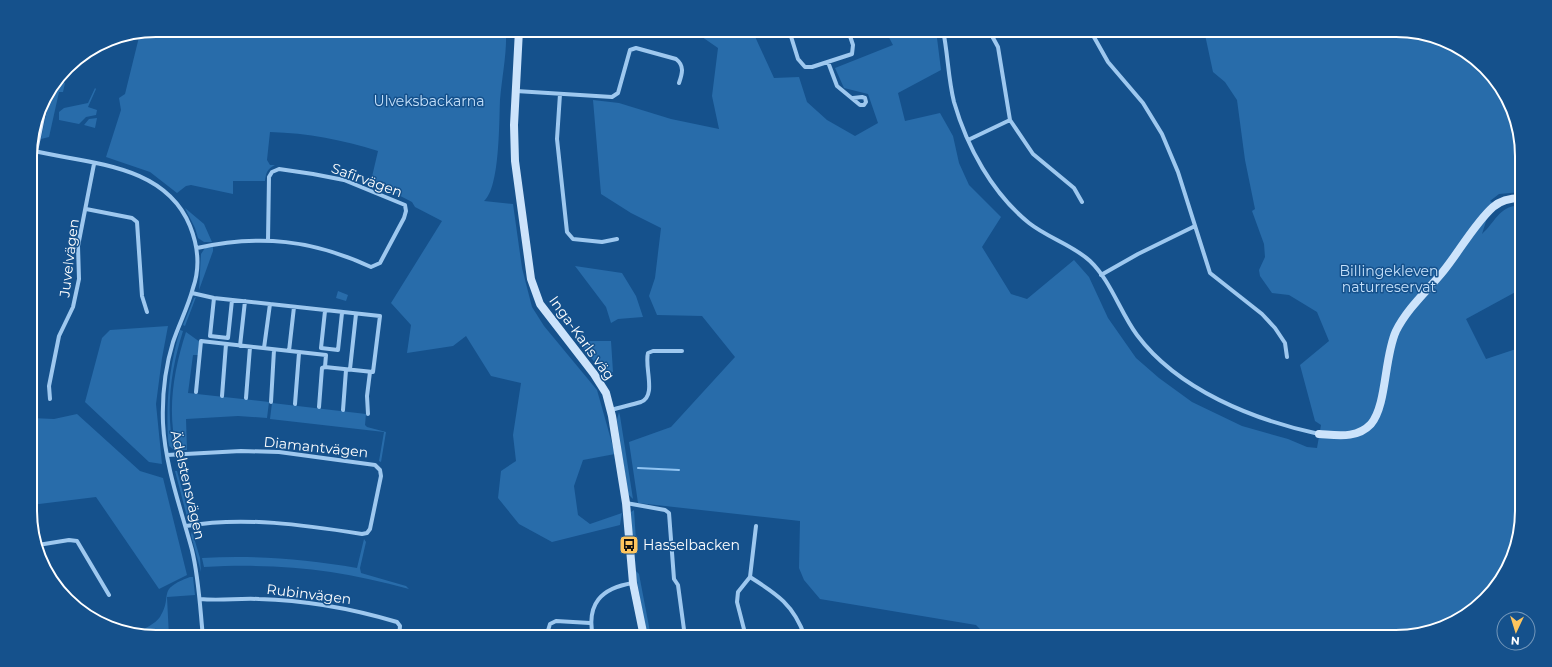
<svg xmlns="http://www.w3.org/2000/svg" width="1552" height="667" viewBox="0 0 1552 667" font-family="Montserrat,sans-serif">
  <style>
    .green { fill: #286caa }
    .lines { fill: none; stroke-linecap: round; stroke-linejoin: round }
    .stream { stroke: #91c4f2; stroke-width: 2 }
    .street { stroke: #9ec8ef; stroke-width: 4 }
    .secondary { stroke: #cce3fb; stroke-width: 8 }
    .labels { text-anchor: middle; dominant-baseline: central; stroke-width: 3; stroke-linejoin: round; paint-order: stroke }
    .park-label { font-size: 14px; fill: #c5e1fb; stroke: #15518c }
    .street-label { font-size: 14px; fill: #fff; stroke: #15518c }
    .poi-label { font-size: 14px; fill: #fff; stroke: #15518c; text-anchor: start }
    .rim { fill: none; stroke: #fff; stroke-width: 2 }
  </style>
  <rect width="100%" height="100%" fill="#15518c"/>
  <path class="green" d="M156 30H506C507 54 502 76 500 100 499 122 500 188 484 201L513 204 522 268 532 307 544 326 597 390 615 454 583 460 574 486 578 515 590 524 622 513 620 525 552 542 519 524 498 498 501 471 516 461 513 435 521 383 491 376 466 336 453 346 407 353 411 325 391 303 442 221 415 207 412 202 371 181 378 151C343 140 308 133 270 132L267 160 270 165H275C267 169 266 173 265 181H233V194L191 185 186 186 177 193 150 172 106 157 121 110 119 98 125 94 140 33Z
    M692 30H752L774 78 799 77 807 102 827 120 855 136 878 123 868 94 844 88 835 68 893 45 885 30H936L941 70 898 93 905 121 940 113 953 136 959 163 969 185 1001 217 982 247 1011 294 1027 299 1074 260 1089 277 1108 318 1136 358 1159 378 1192 402 1242 426 1288 439 1307 447 1317 448 1321 425 1315 421 1300 365 1329 341 1317 312 1289 295 1272 293 1260 276 1259 270 1265 257 1264 244 1252 211 1255 209 1245 160 1237 100 1225 82 1213 72 1204 30H1396L1444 39 1496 79 1521 139V192L1499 194 1490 201 1492 202 1482 234C1495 223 1500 204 1521 206V289L1466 319 1486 359 1522 347V512L1513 559 1473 611 1437 630 1404 637H988L976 625 820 599 804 580 799 568 800 521 638 503 629 442 671 427 735 357 702 316 657 315 649 296 655 278 661 228 631 213 601 194 593 100 619 103 671 119 719 129 712 96 718 48Z
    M63 74 62 82 65 83 63 92H59L49 137 41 139 51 90Z
    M95 88 96 89 88 107 97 110 96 115 86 117 79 124 59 120V112L64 108 88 103Z
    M97 118 95 128 84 125 89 119Z
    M185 208 204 224 212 242H204L198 238 195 228Z
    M213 247V251L199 290 201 254 205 248Z
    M575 266 622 273 636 296 643 317 618 319 611 323 606 307Z
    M338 291 348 295 346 301 336 298Z
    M196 297 185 326 183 325 194 298Z
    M168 326 162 358 156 404 162 464 149 462 85 402 102 338 110 330Z
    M180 330 183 331C171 369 165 410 174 450L169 446 168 440C166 401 169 367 180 330Z
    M186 332 200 342 199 355H193L188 393 269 402 267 418 238 416 186 419 187 450H181L176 447C167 409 174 369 186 332Z
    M575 338 583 341H611L613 372 605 375Z
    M272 403 366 414 365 425 367 427 386 432 381 462 379 461 384 432 270 419Z
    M619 412 620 416 633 499 628 494 617 420Z
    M77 414 140 471 163 478 187 575 159 589 96 497 31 505V418L54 419Z
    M175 471H177L191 521 187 517Z
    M634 510 636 541H635L632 534 631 512Z
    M192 531 200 558 201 572 191 535Z
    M364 539 366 542 360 568 361 573 406 586 409 589C338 569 277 563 204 567L202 558C255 555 305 559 357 568Z
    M635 570 639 574 651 637H647Z
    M190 577H193L195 595 167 597 169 637H156L136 633C144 629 155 624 160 617 174 595 155 590 190 577Z
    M59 579 72 600 56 588 53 582Z"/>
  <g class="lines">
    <path class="stream" d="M638 468 679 470"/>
    <path class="street" d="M789 30 798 59 805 67H812L852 54 853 45 848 30
      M943 30C948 54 948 78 954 102 967 147 992 193 1029 223 1048 238 1073 245 1090 261 1111 281 1120 312 1137 335 1178 390 1254 420 1319 434
      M1090 30 1108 62 1143 103 1162 134 1178 172 1210 273 1262 314 1275 328 1285 343 1287 357
      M992 36 998 47 1010 120 1033 154 1074 188 1082 202
      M828 62 837 86 860 105H864L866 102 865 98 862 97 853 98
      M516 91 612 97 618 93 630 50 636 48 676 59C685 66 682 74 679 83
      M560 94 557 139 567 232 573 239 602 242 617 239
      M968 140 1010 120
      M34 151C90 164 165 164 190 226 198 246 200 268 193 288 188 307 179 324 173 342 165 368 162 396 163 423 165 466 181 509 192 550 199 579 200 608 203 637
      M86 209 132 218 137 222 142 296 147 312
      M197 248C260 234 313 240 371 267L380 263 404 218 406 211 405 205 344 180 313 174 279 169 272 172 269 177 268 240
      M1101 275 1138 254 1195 226
      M192 293 214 298 380 316 373 372 325 367 326 355 201 341 196 392
      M214 298 210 336 228 338 232 300
      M325 311 321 348 338 350 342 313
      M240 346 245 301
      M264 348 270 304
      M289 351 294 307
      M350 369 356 314
      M222 396 226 344
      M246 398 250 347
      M50 399 49 386 59 336 73 307 79 279 78 246 94 164
      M271 402 274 350
      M295 404 299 353
      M319 407 322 368 325 367
      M343 410 346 370
      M611 410C621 407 631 405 641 402 657 396 644 367 648 353L653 351H682
      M368 414 367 396 370 372
      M167 455 241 451 279 452 375 465 380 470 381 476 370 529 367 533 362 534C305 525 243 516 186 526
      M626 503 665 510 669 513 674 579 678 585 685 637
      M38 545 69 540 77 541 109 595
      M750 577C777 594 794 605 805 637
      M200 599C220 601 239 598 259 599 305 600 353 609 397 622L400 626 399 637
      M546 637 550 624 556 621 590 623
      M593 637C586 604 601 588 633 583
      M746 637 737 602 738 592 750 577 756 526"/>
    <path class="secondary" d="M519 30 514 125 515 161 531 279 540 304 594 374 606 393 612 416 626 503 633 583 644 637
      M30 171 45 97
      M1319 434C1337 435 1357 439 1371 424 1387 405 1384 357 1396 331 1407 309 1425 293 1441 274 1458 254 1474 224 1493 207 1501 200 1511 198 1521 198"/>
  </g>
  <defs>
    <g id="bus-square" transform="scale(1)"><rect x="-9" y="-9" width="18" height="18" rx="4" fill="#ffc55d" stroke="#15518c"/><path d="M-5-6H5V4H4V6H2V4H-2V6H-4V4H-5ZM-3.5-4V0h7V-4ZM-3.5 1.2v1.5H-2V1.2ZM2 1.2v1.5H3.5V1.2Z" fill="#111"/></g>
  </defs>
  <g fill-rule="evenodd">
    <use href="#bus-square" x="629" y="545"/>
  </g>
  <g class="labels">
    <g class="park-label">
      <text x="429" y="101">Ulveksbackarna</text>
      <text x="1389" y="271">Billingekleven<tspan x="1389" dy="16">naturreservat</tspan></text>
    </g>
    <g class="street-label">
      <text transform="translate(367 180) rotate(20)">Safirvägen</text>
      <text transform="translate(69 258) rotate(-83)">Juvelvägen</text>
      <text transform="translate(582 338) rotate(54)">Inga-Karls väg</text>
      <text transform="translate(316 447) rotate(6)">Diamantvägen</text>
      <text transform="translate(188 485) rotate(77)">Ädelstensvägen</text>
      <text transform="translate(309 594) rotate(7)">Rubinvägen</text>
    </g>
    <g class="poi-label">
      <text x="643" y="545">Hasselbacken</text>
    </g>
  </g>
  <path d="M0 0H1552V667H0ZM156 37H1396A119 119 0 0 1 1515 156V511A119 119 0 0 1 1396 630H156A119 119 0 0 1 37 511V156A119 119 0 0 1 156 37Z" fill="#15518c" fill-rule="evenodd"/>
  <path class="rim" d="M156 37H1396A119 119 0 0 1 1515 156V511A119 119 0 0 1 1396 630H156A119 119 0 0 1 37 511V156A119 119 0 0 1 156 37Z"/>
  <g transform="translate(1516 631) rotate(184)"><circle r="19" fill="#15518c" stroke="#7397ba"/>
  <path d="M0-3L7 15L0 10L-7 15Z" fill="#ffc55d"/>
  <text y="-6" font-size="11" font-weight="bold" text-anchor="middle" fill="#ffffff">N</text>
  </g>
</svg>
